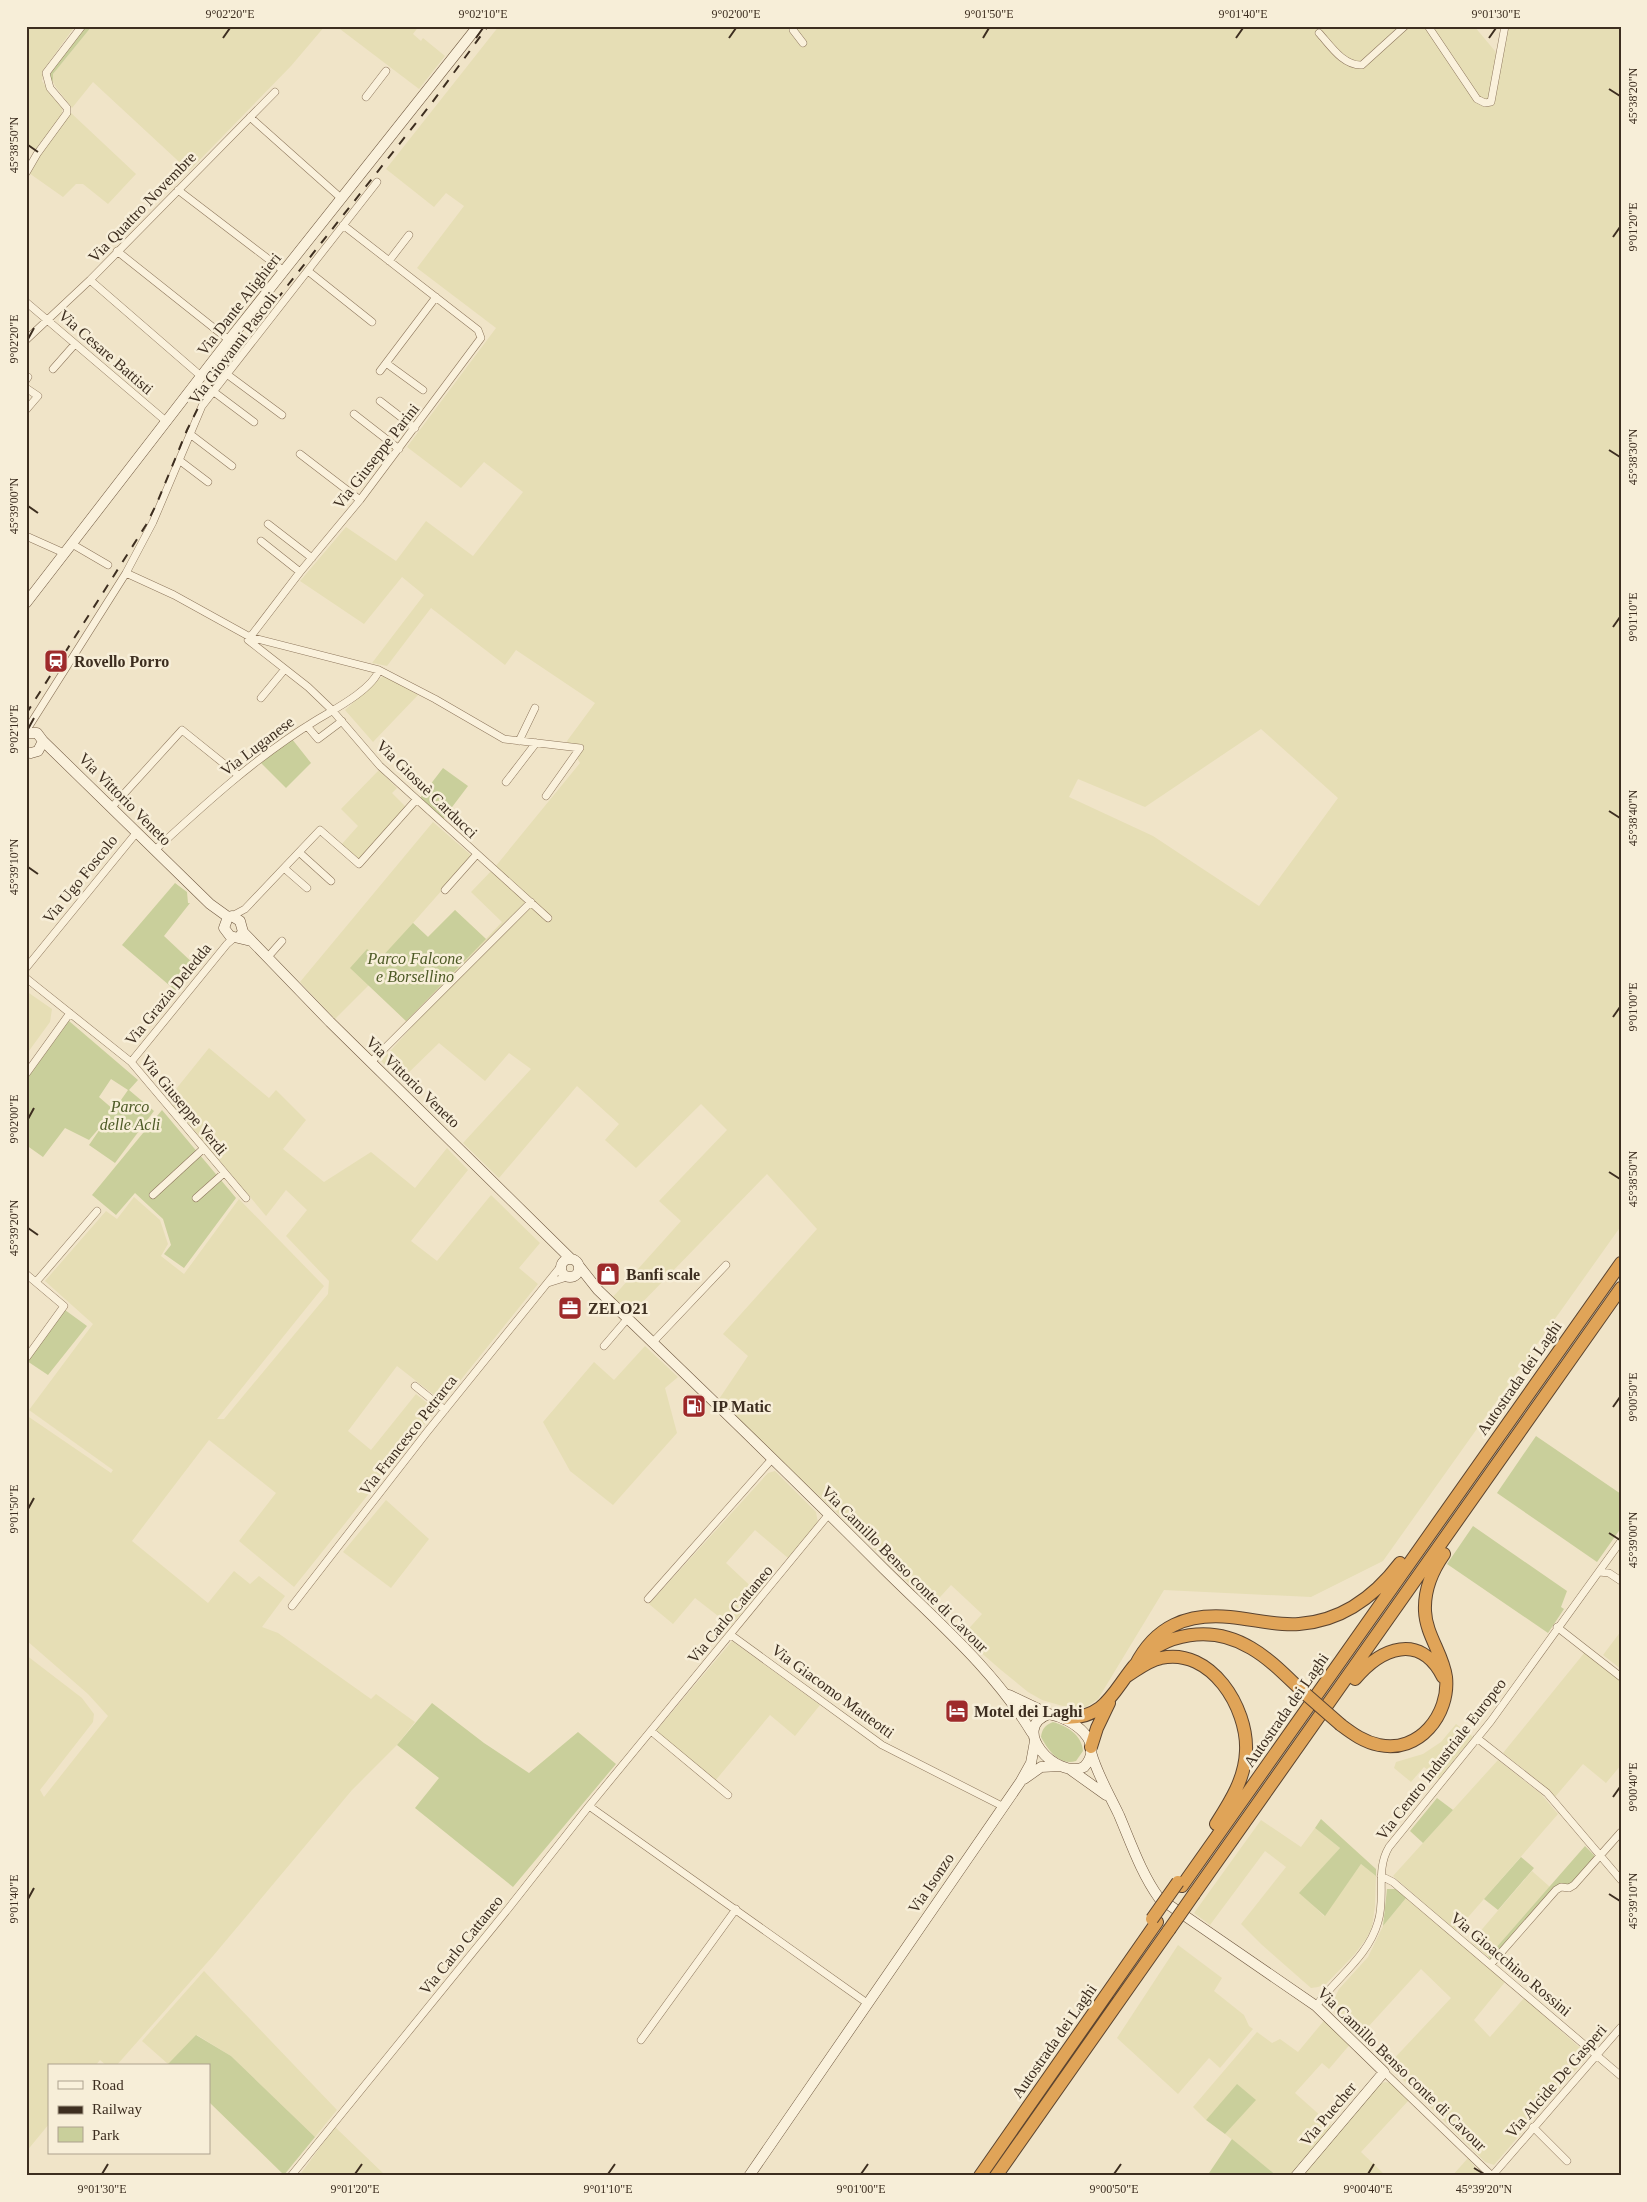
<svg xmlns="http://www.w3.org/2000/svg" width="1647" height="2202" viewBox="0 0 1647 2202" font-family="Georgia,serif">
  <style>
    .farmland { fill: #e6deb5; fill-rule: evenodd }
    .green { fill: #c9cf9b; fill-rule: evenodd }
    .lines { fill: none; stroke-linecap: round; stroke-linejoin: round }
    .street-casing { stroke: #8d765c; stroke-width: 8 }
    .secondary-casing { stroke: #6f573f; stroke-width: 11 }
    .highway-casing { stroke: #5b4430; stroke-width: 14 }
    .street { stroke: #faf1dc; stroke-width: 7 }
    .secondary { stroke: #faf1dc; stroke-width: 10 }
    .highway { stroke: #e0a458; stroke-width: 12 }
    .rail { stroke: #3d2e20; stroke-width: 2; stroke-dasharray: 9 9; stroke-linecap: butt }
    .highway-bridge-casing { stroke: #5b4430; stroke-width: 14; stroke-linecap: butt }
    .highway-bridge { stroke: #e0a458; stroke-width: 12 }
    .ticks { fill: none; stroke: #3d2e20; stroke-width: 2 }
    .labels { text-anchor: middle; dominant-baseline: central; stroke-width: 5; stroke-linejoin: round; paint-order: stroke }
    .street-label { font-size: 16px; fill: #3d2e20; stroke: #f7eed8 }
    .poi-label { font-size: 16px; font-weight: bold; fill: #3d2e20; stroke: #f7eed8; text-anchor: start }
    .park-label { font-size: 16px; font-style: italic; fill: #4d5a26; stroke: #f7eed8 }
    .neatline { fill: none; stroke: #3d2e20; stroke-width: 2 }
    .ticks-label { font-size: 12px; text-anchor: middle; fill: #3d2e20 }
  </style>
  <rect width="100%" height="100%" fill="#f0e4c8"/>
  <path class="farmland" d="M26 26H75L44 69 42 81 63 108 61 116 70 112 136 174 108 204 83 184H76L63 197 29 173 36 150 26 143Z
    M92 26H325L291 66 189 171 93 82 72 108 55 86 53 82V74Z
    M336 26H419L413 34 421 41 423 38 445 56 419 89Z
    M499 26H1474L1500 57 1508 26H1621V1226L1383 1561 1311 1597 1164 1590 1098 1699 1086 1707H1066L1042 1700 1028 1692 1001 1670 962 1636 982 1614 951 1585 932 1606 834 1510 717 1402 748 1356 723 1334 817 1229 767 1174 634 1311 612 1298 681 1221 659 1201 727 1130 701 1104 636 1168 605 1140 619 1124 577 1086 499 1178 463 1143 531 1069 509 1053 485 1081 439 1043 401 1080 381 1061 412 1027 406 1021 369 985 335 1019 300 982 433 822 472 856 413 923 428 937 455 910 486 939 502 922 471 892 495 867 580 763 567 741 595 703 516 650 505 665 431 608 387 666 372 663 424 595 402 577 364 624 300 581 346 527 396 561 426 521 473 556 523 492 484 462 461 488 407 447 496 328 417 268 464 206 446 193 434 207 386 169ZM1261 729 1338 798 1259 906 1153 836 1069 797 1078 779 1145 807Z
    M384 675 418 695 373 742 345 710Z
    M379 770 397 788 392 793 407 808 359 861 341 845 358 826 341 809Z
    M26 991 52 1009 50 1022 26 1055Z
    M209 1048 269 1098 276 1090 306 1120 283 1149 324 1182 371 1152 415 1188 447 1148 468 1170 411 1241 437 1261 491 1195 540 1243 519 1268 538 1284 443 1402 397 1366 348 1431 371 1450 416 1394 436 1410 294 1587 239 1541 276 1493 209 1440 132 1541 208 1603 234 1571 250 1584 259 1576 285 1596 262 1627 278 1633 371 1699 376 1694 415 1722 397 1745 352 1790 213 1956 116 2066H107L100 2060 95 2066H49V2124L26 2152V1655L82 1698 94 1714 93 1722 40 1790 44 1797 108 1716 88 1694 26 1640V1415L111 1473 113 1470 29 1410 93 1324 45 1281 106 1211 117 1219 134 1197 160 1220 168 1244 161 1256 184 1274 239 1199 324 1286 217 1419H224L328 1294 329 1281 286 1236 307 1210 286 1190 266 1216 168 1099Z
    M645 1346 678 1377 665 1388 677 1433 613 1505 570 1471 543 1422 594 1362 614 1380Z
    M775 1471 816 1512 818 1523 788 1558 755 1530 726 1563 758 1593 731 1626 695 1598 673 1624 649 1604 768 1473Z
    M386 1500 429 1539 391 1588 343 1552Z
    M1621 1631V1669L1603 1655Z
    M732 1641 820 1705 795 1736 770 1715 715 1781 656 1731Z
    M1585 1652 1621 1681V1765L1606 1783 1583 1764 1555 1797 1542 1784 1503 1753Z
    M1456 1724 1473 1737 1439 1779 1424 1767 1411 1782 1394 1768 1396 1762 1423 1754 1441 1742Z
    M1498 1760 1541 1794 1558 1814 1456 1931 1393 1876Z
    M1261 1820 1301 1847 1315 1828 1340 1848 1300 1893 1324 1916 1361 1864 1376 1876 1375 1906 1372 1927 1366 1939 1354 1955 1326 1984 1318 1987 1311 1988 1261 1944 1241 1924 1286 1867 1265 1851 1210 1925 1194 1913Z
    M1532 1871 1550 1887 1488 1957 1471 1942Z
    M1406 1898 1505 1982 1474 2020 1490 2037 1524 1998 1587 2054V2057L1494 2165 1485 2162 1388 2065 1451 1998 1421 1969 1358 2038 1336 2015 1332 2003 1339 1989 1368 1957 1383 1926Z
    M1178 1945 1222 1978 1214 1991 1244 2015 1249 2026 1253 2029 1220 2068 1209 2058 1178 2094 1117 2038Z
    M204 1971 337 2110 315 2137 231 2056 197 2035 168 2064 142 2041Z
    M1327 2017 1352 2042 1329 2069 1322 2063 1295 2093 1331 2125 1330 2129 1291 2176H1277L1225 2134 1255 2100 1237 2085 1206 2120 1193 2107 1257 2032 1272 2043 1280 2039 1298 2052Z
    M1385 2082 1391 2083 1409 2100 1361 2152 1386 2176H1301L1380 2084Z
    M335 2127 386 2176H299Z
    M1468 2158 1482 2176H1452Z"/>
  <path class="green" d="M85 26H92L53 74V82L50 76 51 70Z
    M292 739 311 763 286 788 261 763Z
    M443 768 468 786 443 819 420 798Z
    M175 883 187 892 188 903H190L164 936 196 966 176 991 122 945Z
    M455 910 486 939 406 1021 350 968 367 949 380 959 413 923 428 937Z
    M69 1021 138 1080 129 1090 154 1111 115 1163 89 1145 107 1119 89 1140 65 1128 43 1157 26 1145V1080ZM111 1079 128 1090 114 1110 99 1097Z
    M162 1110 236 1198 184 1268 164 1254 171 1245 163 1219 135 1193 116 1215 92 1195Z
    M65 1310 87 1326 48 1375 27 1361Z
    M1536 1436 1621 1494V1528L1597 1562 1497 1493Z
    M1473 1526 1567 1591 1561 1607 1564 1609 1548 1633 1447 1564Z
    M432 1703 484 1743 529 1773 578 1732 616 1764 513 1887 415 1808 439 1778 397 1745Z
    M1053 1722C1067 1726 1082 1735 1083 1751L1076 1761C1059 1766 1048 1750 1041 1737 1042 1729 1045 1725 1053 1722Z
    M1437 1798 1453 1810 1423 1843 1410 1831Z
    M1321 1819 1376 1869V1876L1361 1864 1325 1916 1299 1893 1340 1848 1315 1828Z
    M1585 1846 1599 1860 1573 1889 1558 1891 1495 1962 1488 1957Z
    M1521 1857 1534 1868 1498 1910 1484 1899Z
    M1387 1889H1396L1406 1898 1383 1926Z
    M196 2035 231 2056 315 2137 284 2175 209 2102V2066H170L168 2064Z
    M1237 2084 1256 2100 1225 2134 1206 2120Z
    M1232 2139 1277 2176H1207Z"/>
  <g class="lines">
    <g class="street-casing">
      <path id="street" d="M793 26V30L803 43
        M1428 26 1477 99 1485 103 1491 102 1505 26
        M1319 33C1330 45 1343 66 1362 65L1405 26
        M366 97 386 71
        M250 117 342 199
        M26 173 37 154 67 113V108L50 88 46 73 82 26
        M178 190 284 271
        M343 225 478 330 481 338 360 500 300 572 248 640 308 687 332 710 380 766 548 918
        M117 251 229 340
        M389 261 409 235
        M308 271 372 322
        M90 280 202 377
        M26 302 167 422
        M26 340 90 280 275 92
        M386 363 423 390
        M53 369 75 344
        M380 371 436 297
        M228 375 282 415
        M26 380 28 377
        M26 388 38 396 26 410
        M214 392 254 422
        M380 401 415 428
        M354 414 399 449
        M190 434 232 466
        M300 454 360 500
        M179 460 208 482
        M268 524 312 558
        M26 536 64 553
        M261 541 300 572
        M72 544 108 565
        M126 573 174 595 250 637 379 670 435 699 504 739 580 748 546 796
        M261 698 285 669
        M307 726 318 739 342 721
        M26 731 126 573 153 522 202 406 377 182
        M519 741 535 708
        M506 782 536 743
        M112 807 182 730 238 775
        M155 850C205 804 256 757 315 721 333 710 372 690 379 670
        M300 853 331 881
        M284 868 307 888
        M445 890 477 854
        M232 916 245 909 320 830 359 864 416 800
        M267 958 282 941
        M26 968 137 832
        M26 978 131 1062 246 1198
        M131 1062 227 944 234 938
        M371 1062 531 902
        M26 1074 70 1013
        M153 1195 203 1149
        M196 1198 224 1173
        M26 1274 64 1306 27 1357
        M36 1282 97 1211
        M548 1283 567 1277
        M653 1342 726 1265
        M604 1346 628 1318
        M415 1386 445 1410
        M1599 1572 1609 1573 1621 1581
        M648 1599 772 1459
        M292 1606 427 1432 561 1266
        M1557 1627 1621 1677
        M731 1635 882 1745 1002 1806
        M651 1731 728 1795
        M1477 1738 1547 1793 1621 1880
        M589 1806 867 2003
        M1381 1876 1393 1882 1621 2076
        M1491 1964 1556 1890 1561 1887 1569 1888 1574 1885 1621 1832
        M1316 2006C1337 1977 1368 1957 1378 1922 1386 1897 1375 1870 1389 1847L1491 1721 1621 1541
        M641 2040 736 1909
        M1384 2072 1492 2176
        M1533 2127 1567 2161
        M291 2176 508 1909 589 1806 829 1514
        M1492 2176 1621 2027"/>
    </g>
    <g class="secondary-casing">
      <path id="secondary" d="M26 603 229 340 478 26
        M26 733H37L43 741 38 751 31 753 26 752
        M42 740 210 904 228 917
        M228 917 224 928 230 936 251 941
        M228 917 232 916 240 921 243 932 239 937
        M243 932 330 1022 570 1258
        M561 1268a9 9 0 1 1 18 0a9 9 0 1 1-18 0Z
        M579 1266 598 1290C693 1381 787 1472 880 1565 933 1618 993 1668 1032 1733
        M1009 1695 1049 1714
        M1049 1714C1072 1718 1107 1742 1084 1767 1056 1780 1009 1728 1049 1714Z
        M1091 1752C1097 1774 1109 1794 1119 1815 1131 1843 1141 1873 1159 1898L1316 2006 1384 2072 1296 2176
        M1071 1770 1106 1795
        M1024 1779 1041 1767 1060 1766
        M749 2176 1021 1781 1031 1763 1035 1741"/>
    </g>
    <g class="highway-casing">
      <path id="highway" d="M1135 1666C1155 1626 1187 1613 1230 1617 1253 1619 1276 1626 1299 1624 1342 1621 1375 1596 1400 1563
        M1127 1676C1138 1669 1149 1660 1161 1658 1211 1647 1248 1708 1246 1751 1245 1779 1230 1802 1216 1824
        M1355 1679C1381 1648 1420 1632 1443 1677
        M1066 1718C1105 1718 1112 1693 1134 1666 1164 1631 1213 1625 1251 1648 1270 1659 1285 1675 1301 1690
        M1341 1725C1353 1734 1364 1742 1379 1745 1419 1754 1450 1714 1446 1677 1443 1654 1426 1635 1425 1611 1424 1590 1432 1571 1444 1554
        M1091 1747 1097 1728 1109 1703
        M1182 1886 1621 1263
        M1194 1894 1621 1288
        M980 2176 1157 1922
        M996 2176 1169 1930"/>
    </g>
    <use href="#street" class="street"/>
    <use href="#secondary" class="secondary"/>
    <use href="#highway" class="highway"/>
    <path class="rail" d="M26 714 146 525 157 503 187 430 205 394 288 285 431 104 488 26"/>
    <g class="highway-bridge-casing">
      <path id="highway-bridge" d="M1301 1690 1341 1725
        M1152 1919 1178 1882
        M1169 1930 1194 1894"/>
    </g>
    <use href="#highway-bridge" class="highway-bridge"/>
  </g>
  <path class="ticks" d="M223 38 230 28M476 38 483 28M729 38 736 28M983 38 989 28M1236 38 1243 28M1489 38 1496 28M1609 89 1620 96M28 145 38 152M1613 237 1620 227M28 339 34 328M1609 450 1620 457M28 506 38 513M1613 627 1620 617M28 729 34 718M1609 811 1620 818M28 867 38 874M1613 1017 1620 1007M28 1119 34 1108M1609 1172 1620 1179M28 1228 38 1235M1613 1407 1620 1397M28 1509 34 1498M1609 1533 1620 1540M1613 1797 1620 1787M1609 1894 1620 1901M28 1899 34 1888M1474 2168 1484 2174M102 2174 108 2164M355 2174 362 2164M608 2174 615 2164M861 2174 868 2164M1114 2174 1121 2164M1368 2174 1374 2164"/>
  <defs>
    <g id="station-square" transform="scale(1.25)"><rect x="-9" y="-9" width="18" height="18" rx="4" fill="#9e2a2b" stroke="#f7eed8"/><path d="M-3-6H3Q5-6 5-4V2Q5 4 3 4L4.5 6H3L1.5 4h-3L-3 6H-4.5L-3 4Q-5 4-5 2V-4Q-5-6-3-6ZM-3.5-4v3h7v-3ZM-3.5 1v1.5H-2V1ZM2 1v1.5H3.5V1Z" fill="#fff"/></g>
    <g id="shop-square" transform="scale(1.25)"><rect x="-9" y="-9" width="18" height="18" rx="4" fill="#9e2a2b" stroke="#f7eed8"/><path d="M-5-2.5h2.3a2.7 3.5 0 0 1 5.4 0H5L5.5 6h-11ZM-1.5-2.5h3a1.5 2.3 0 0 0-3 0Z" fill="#fff"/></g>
    <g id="office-square" transform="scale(1.25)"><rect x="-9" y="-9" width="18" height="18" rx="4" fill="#9e2a2b" stroke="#f7eed8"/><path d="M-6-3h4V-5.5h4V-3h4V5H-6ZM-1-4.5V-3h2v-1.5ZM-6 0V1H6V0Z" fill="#fff"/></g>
    <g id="fuel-square" transform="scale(1.25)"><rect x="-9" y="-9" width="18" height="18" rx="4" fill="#9e2a2b" stroke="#f7eed8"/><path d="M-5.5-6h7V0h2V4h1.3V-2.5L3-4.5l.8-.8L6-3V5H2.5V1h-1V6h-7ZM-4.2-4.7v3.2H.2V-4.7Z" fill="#fff"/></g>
    <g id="hotel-square" transform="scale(1.25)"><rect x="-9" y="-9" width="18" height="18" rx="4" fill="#9e2a2b" stroke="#f7eed8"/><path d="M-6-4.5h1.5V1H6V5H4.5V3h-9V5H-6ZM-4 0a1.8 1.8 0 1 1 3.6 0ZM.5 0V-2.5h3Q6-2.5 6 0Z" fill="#fff"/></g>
  </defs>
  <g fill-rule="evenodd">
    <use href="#station-square" x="56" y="661"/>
    <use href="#shop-square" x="608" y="1274"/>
    <use href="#office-square" x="570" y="1308"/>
    <use href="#fuel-square" x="694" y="1406"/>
    <use href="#hotel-square" x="957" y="1711"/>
  </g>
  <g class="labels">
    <g class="street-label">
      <text transform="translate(142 207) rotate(-46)">Via Quattro Novembre</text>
      <text transform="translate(239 304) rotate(-52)">Via Dante Alighieri</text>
      <text transform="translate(233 348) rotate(-53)">Via Giovanni Pascoli</text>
      <text transform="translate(106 352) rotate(41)">Via Cesare Battisti</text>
      <text transform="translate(376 456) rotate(-52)">Via Giuseppe Parini</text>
      <text transform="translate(257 746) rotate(-37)">Via Luganese</text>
      <text transform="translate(427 789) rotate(44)">Via Giosuè Carducci</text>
      <text transform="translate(125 799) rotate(45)">Via Vittorio Veneto</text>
      <text transform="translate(80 879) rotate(-51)">Via Ugo Foscolo</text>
      <text transform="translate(168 994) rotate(-51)">Via Grazia Deledda</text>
      <text transform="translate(413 1082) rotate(44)">Via Vittorio Veneto</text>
      <text transform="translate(184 1105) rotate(50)">Via Giuseppe Verdi</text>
      <text transform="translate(1519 1378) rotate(-55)">Autostrada dei Laghi</text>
      <text transform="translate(408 1435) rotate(-52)">Via Francesco Petrarca</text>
      <text transform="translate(905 1569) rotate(45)">Via Camillo Benso conte di Cavour</text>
      <text transform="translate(730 1614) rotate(-50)">Via Carlo Cattaneo</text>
      <text transform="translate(833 1691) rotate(36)">Via Giacomo Matteotti</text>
      <text transform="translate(1286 1710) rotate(-55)">Autostrada dei Laghi</text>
      <text transform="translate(1441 1759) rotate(-52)">Via Centro Industriale Europeo</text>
      <text transform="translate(931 1883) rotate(-56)">Via Isonzo</text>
      <text transform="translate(461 1945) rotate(-51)">Via Carlo Cattaneo</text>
      <text transform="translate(1511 1964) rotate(40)">Via Gioacchino Rossini</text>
      <text transform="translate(1054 2041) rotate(-55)">Autostrada dei Laghi</text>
      <text transform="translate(1402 2069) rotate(44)">Via Camillo Benso conte di Cavour</text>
      <text transform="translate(1556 2081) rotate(-49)">Via Alcide De Gasperi</text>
      <text transform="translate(1328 2114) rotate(-50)">Via Puecher</text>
    </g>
    <g class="poi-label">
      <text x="74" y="661">Rovello Porro</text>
      <text x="626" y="1274">Banfi scale</text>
      <text x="588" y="1308">ZELO21</text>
      <text x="712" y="1406">IP Matic</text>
      <text x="974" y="1711">Motel dei Laghi</text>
    </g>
    <g class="park-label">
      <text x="415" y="958">Parco Falcone<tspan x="415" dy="18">e Borsellino</tspan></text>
      <text x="130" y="1106">Parco<tspan x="130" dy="18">delle Acli</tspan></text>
    </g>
  </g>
  <rect width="1647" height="2202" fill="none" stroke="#f7eed8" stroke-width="55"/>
  <rect x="48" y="2064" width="162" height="90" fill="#f7eed8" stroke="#ada18e"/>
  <rect x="58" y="2081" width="25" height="8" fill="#faf1dc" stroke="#ada18e"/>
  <text x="92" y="2090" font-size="15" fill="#3d2e20">Road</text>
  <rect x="58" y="2106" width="25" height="8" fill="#3d2e20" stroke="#ada18e"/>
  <text x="92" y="2114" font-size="15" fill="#3d2e20">Railway</text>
  <rect x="58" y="2127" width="25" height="15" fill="#c9cf9b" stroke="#ada18e"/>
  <text x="92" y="2140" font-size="15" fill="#3d2e20">Park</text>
  <rect x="28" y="28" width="1592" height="2146" class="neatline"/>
  <g class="ticks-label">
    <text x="230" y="18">9°02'20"E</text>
    <text x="483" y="18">9°02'10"E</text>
    <text x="736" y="18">9°02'00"E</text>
    <text x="989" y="18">9°01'50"E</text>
    <text x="1243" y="18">9°01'40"E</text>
    <text x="1496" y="18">9°01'30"E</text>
    <text transform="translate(1633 96) rotate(-90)" y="4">45°38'20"N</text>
    <text transform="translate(14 145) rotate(-90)" y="4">45°38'50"N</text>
    <text transform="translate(1633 227) rotate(-90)" y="4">9°01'20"E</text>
    <text transform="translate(14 339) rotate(-90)" y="4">9°02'20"E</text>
    <text transform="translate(1633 457) rotate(-90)" y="4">45°38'30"N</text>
    <text transform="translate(14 506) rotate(-90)" y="4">45°39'00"N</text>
    <text transform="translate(1633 617) rotate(-90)" y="4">9°01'10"E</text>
    <text transform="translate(14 729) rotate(-90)" y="4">9°02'10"E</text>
    <text transform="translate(1633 818) rotate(-90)" y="4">45°38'40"N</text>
    <text transform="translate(14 867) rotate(-90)" y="4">45°39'10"N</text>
    <text transform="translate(1633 1007) rotate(-90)" y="4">9°01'00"E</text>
    <text transform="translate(14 1119) rotate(-90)" y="4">9°02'00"E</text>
    <text transform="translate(1633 1179) rotate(-90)" y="4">45°38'50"N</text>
    <text transform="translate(14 1228) rotate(-90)" y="4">45°39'20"N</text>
    <text transform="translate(1633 1397) rotate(-90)" y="4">9°00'50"E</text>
    <text transform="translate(14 1509) rotate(-90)" y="4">9°01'50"E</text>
    <text transform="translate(1633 1540) rotate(-90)" y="4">45°39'00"N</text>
    <text transform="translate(1633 1787) rotate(-90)" y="4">9°00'40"E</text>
    <text transform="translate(14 1899) rotate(-90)" y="4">9°01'40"E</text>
    <text transform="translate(1633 1901) rotate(-90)" y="4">45°39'10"N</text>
    <text x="102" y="2193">9°01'30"E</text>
    <text x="355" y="2193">9°01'20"E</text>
    <text x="608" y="2193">9°01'10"E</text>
    <text x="861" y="2193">9°01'00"E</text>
    <text x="1114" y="2193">9°00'50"E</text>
    <text x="1368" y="2193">9°00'40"E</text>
    <text x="1484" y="2193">45°39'20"N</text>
  </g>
</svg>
